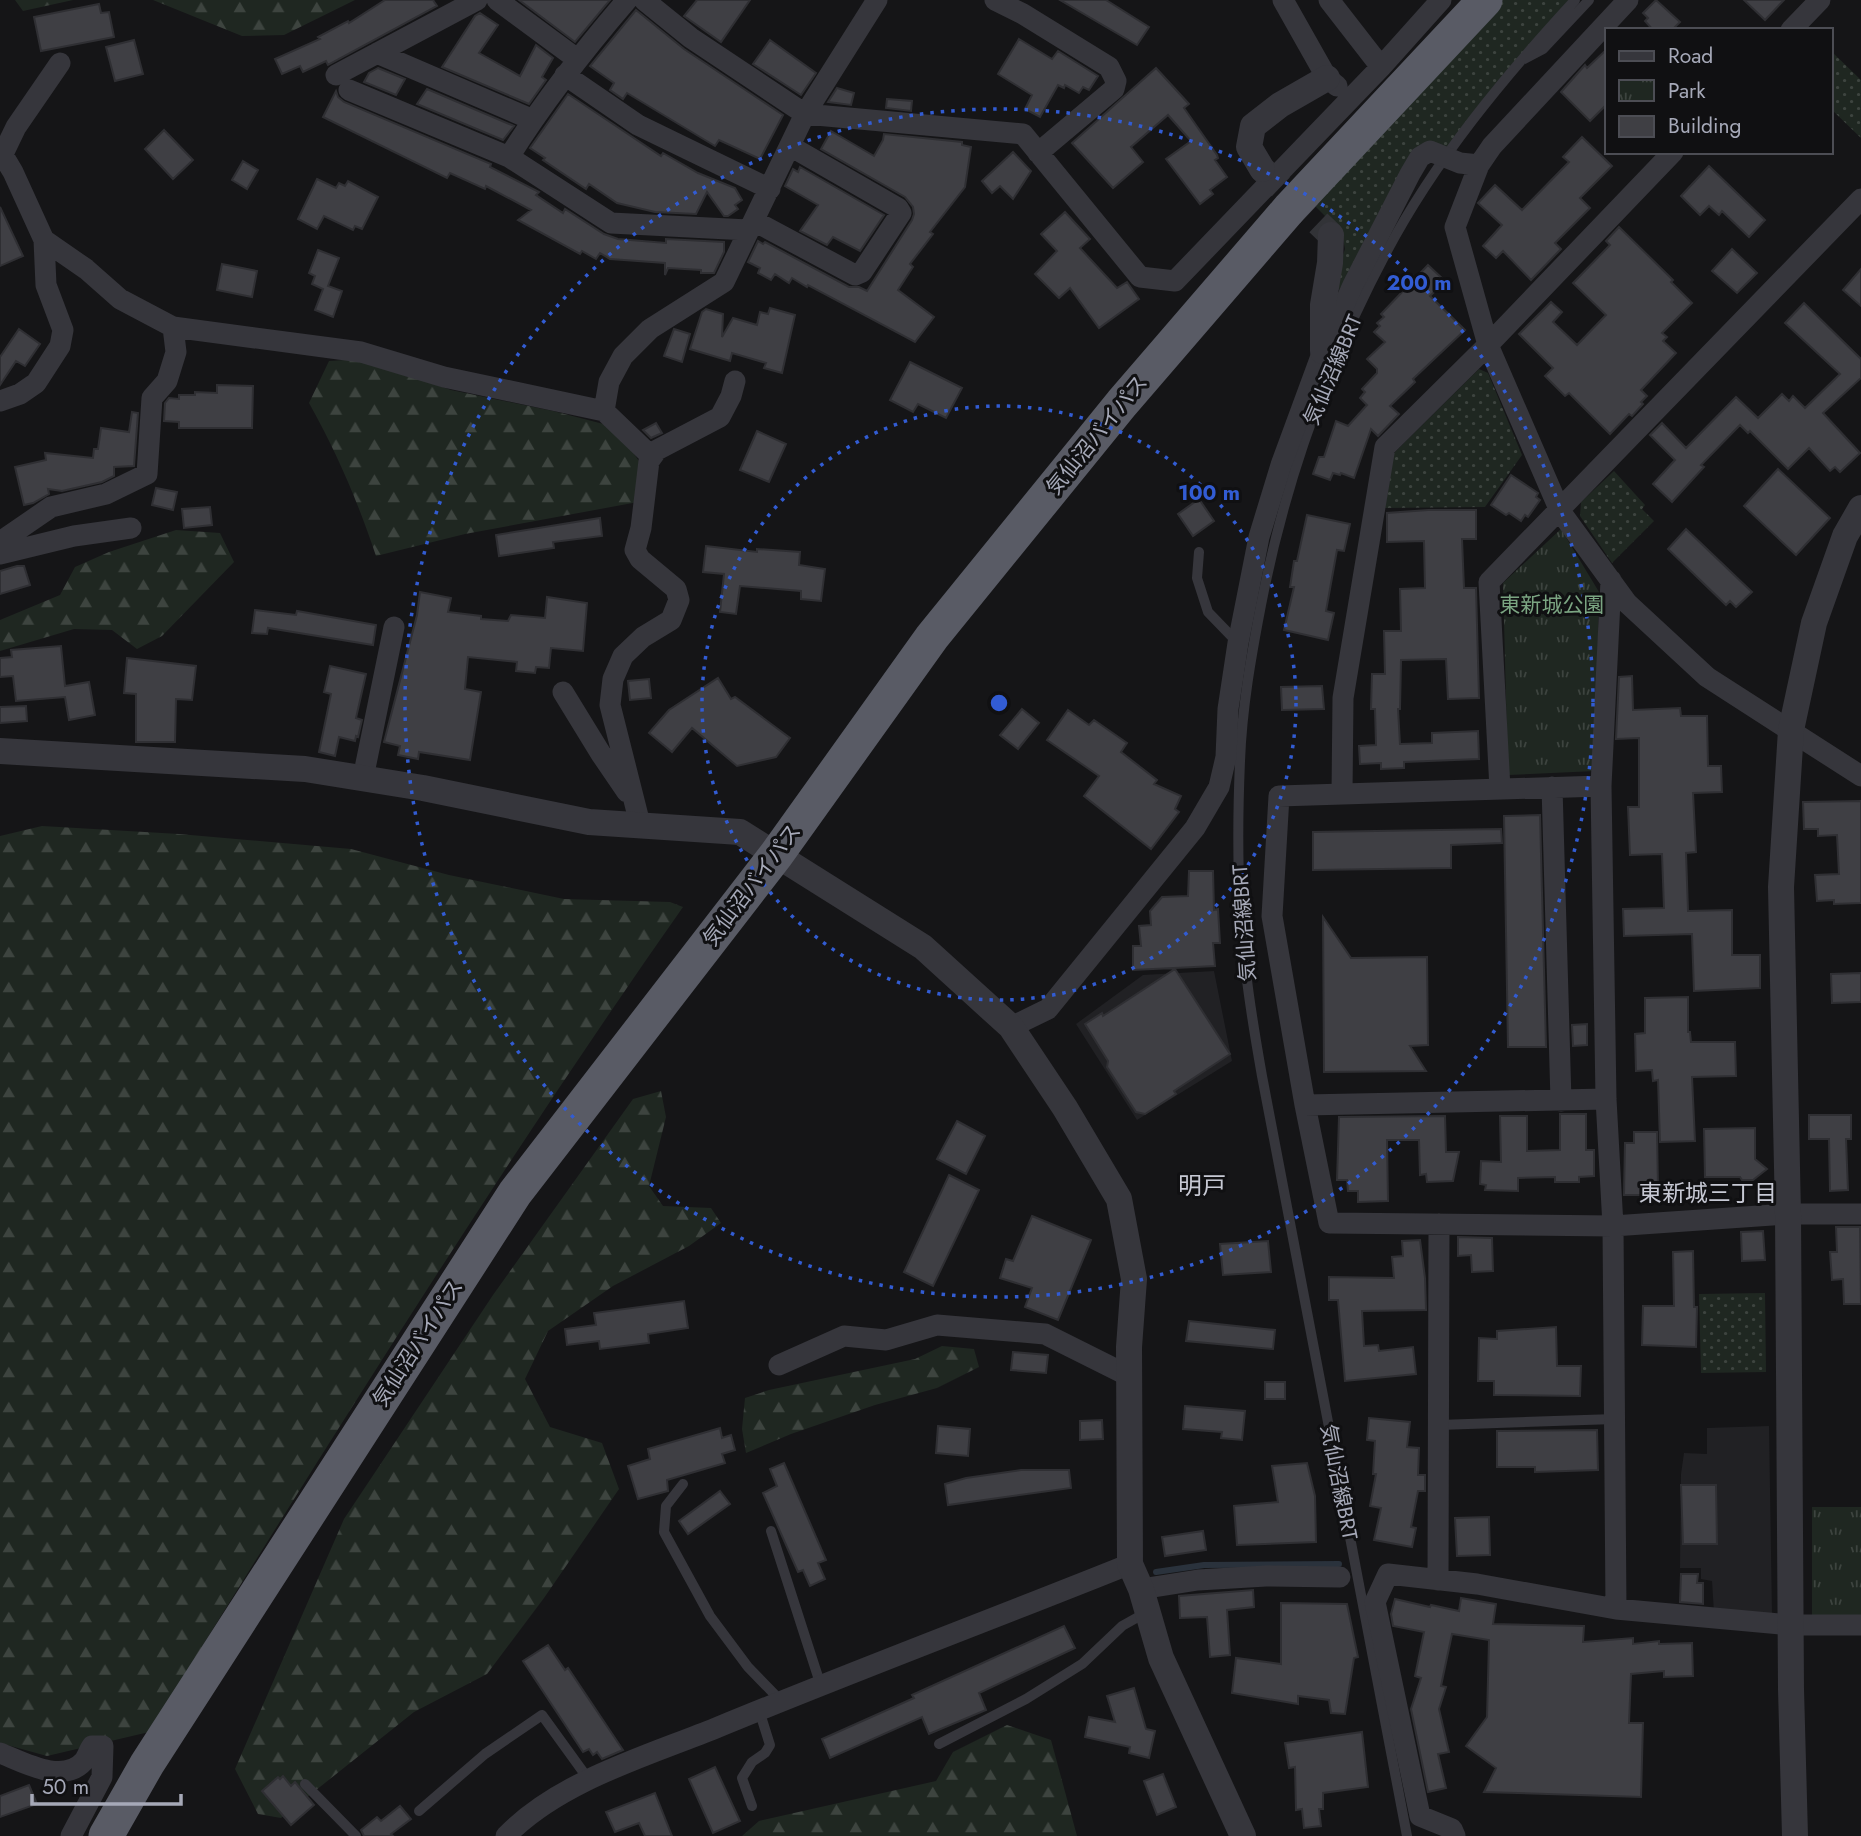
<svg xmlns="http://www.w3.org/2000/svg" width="1861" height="1836" viewBox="0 0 1861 1836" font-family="Jost,'Noto Sans JP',sans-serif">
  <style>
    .built { fill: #212124 }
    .grass { fill: url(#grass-dots) }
    .forest { fill: url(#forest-firs) }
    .park { fill: url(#park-tufts) }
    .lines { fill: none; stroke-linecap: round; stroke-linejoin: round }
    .stream { stroke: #2a323c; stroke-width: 6 }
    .building { fill: #3f3f44; stroke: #2f2f33; stroke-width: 2 }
    .tertiary-tunnel { stroke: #323337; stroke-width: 26; stroke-dasharray: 26 13; stroke-linecap: butt }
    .service { stroke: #36363c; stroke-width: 10 }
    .minor { stroke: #36363c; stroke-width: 21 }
    .tertiary { stroke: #36363c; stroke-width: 26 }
    .trunk { stroke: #595b65; stroke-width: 35 }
    .ring { fill: none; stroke: #325cd3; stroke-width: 3.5; stroke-dasharray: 3.5 7 }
    .labels { text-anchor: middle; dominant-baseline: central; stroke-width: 6; stroke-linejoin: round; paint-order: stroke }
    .street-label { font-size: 21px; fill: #a6a9b8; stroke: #101012 }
    .park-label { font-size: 21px; fill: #7ba582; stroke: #101012 }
    .neighbourhood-label { font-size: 23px; fill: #c7c9d4; stroke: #101012 }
    .quarter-label { font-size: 24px; fill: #c7c9d4; stroke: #101012 }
    .centre { fill: #325cd3; stroke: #101012; stroke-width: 3.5 }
    .ring-label { font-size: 21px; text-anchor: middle; font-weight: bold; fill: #325cd3; stroke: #101012; stroke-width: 6; stroke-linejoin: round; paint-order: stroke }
  </style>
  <defs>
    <pattern id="grass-dots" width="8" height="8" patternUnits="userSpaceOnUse" patternTransform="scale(1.75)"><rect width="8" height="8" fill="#1f2721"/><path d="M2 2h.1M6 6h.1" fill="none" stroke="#3d443f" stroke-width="1.8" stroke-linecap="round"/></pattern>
    <pattern id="forest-firs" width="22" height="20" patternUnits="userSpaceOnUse" patternTransform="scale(1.75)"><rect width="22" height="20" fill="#1f2721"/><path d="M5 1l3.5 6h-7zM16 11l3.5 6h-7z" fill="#3d443f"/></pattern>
    <pattern id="park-tufts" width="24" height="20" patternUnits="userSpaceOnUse" patternTransform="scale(1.75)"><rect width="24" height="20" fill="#1f2721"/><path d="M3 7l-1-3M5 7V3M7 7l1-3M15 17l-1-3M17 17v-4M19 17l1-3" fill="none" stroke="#3d443f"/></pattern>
  </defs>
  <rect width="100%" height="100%" fill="#151517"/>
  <path class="built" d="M1214 971 1232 1061 1137 1120 1076 1024 1143 975Z
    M1769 1426 1772 1614 1714 1613 1712 1581 1701 1579V1568H1680L1681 1474 1684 1453 1707 1454V1428Z"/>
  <path class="grass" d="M1501 0H1569L1446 149 1431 146 1339 290 1334 292 1332 287 1345 249 1342 233 1313 204Z
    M1831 51 1861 80V138L1831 109Z
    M1479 369 1488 373 1522 455 1485 507 1383 508 1393 454Z
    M1614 471 1645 505 1642 509 1654 521 1612 563 1580 516 1581 502Z
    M1765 1293 1766 1372 1701 1373 1699 1294Z"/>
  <path class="forest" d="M15 0H88H73L23 11Z
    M153 0H355L284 35 242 36Z
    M361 359 451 390 553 411 615 427 639 461 638 502 465 534 376 556C358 502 337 453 309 403L329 361Z
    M176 530 220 533 234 562 162 636 137 649 112 630 74 629 0 651V620L60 595 75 567 109 552Z
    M42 826 179 834 351 849 449 875 564 899 670 902 683 907C495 1175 322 1453 149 1732L47 1756 0 1743V836Z
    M661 1091 666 1117 649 1186 663 1206 711 1208 721 1223 689 1246 613 1286 548 1331 525 1379 550 1427 602 1443 619 1489 544 1598 487 1674 414 1712 281 1818 258 1814 235 1769 344 1519 493 1295 633 1099Z
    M942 1346 974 1349 979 1367 937 1388 875 1405 791 1434 746 1453 742 1429 745 1398 769 1390 915 1359Z
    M1007 1725 1051 1740 1077 1836H742L759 1821 936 1781 953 1752Z"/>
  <path class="park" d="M1561 529 1599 592 1595 771 1508 775 1503 583Z
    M1812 1507H1861V1615L1812 1617Z"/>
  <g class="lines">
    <path class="stream" d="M1156 1572 1204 1565 1339 1564"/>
  </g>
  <path class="building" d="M385 0H433L437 6 328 65 326 61 303 72 300 66 282 74 275 59 320 39 318 37 348 21 349 23Z
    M519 0H610L575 42Z
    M697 0H750L721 42 684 16Z
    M1060 0H1106L1149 27 1137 45Z
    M1656 0 1680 22 1672 30H1653L1645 21 1648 18 1643 13Z
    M1744 0H1784L1765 20Z
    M99 4 101 13 109 12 114 37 41 51 34 17Z
    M636 10 684 49 783 115 760 159 719 140 715 146 627 93 623 99 610 90 614 83 590 66Z
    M480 13 498 25 479 53 520 76 536 45 553 58 542 77 546 80 529 104 442 67 475 16Z
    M1019 39 1052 59 1058 51 1098 76 1089 90 1083 87 1079 93 1065 85 1064 88 1058 85 1040 117 1025 109 1032 95 998 74Z
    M134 40 143 74 115 81 106 47Z
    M770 40 816 73 801 95 753 64Z
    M1607 49V104L1590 121 1561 92 1585 65 1587 68Z
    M378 68 405 79 396 95 364 82 369 73Z
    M1156 68 1189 104 1184 108 1217 155 1218 158 1215 160 1227 177 1210 190 1213 194 1200 204 1166 159 1191 141 1168 115 1131 147 1143 162 1113 188 1072 143Z
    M837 88 854 93 851 105 828 102Z
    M427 89 514 126 503 140 417 104Z
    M336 91 338 97 344 102 491 164 490 167 539 192 536 195 563 213 565 209 604 234 618 239 666 243V239L724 242V252L714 273H701V270L668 268 665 275V263L610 259 600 253 596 259 582 251 580 254 518 220 531 210 486 186 485 189 450 173 447 178 323 117Z
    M568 94 661 156 663 153 698 173 735 188 742 200 735 205 738 209 728 216H724L707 192 696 214 655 212 617 203 589 184 586 189 543 160 545 158 530 148Z
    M887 99 912 101 911 111 886 108Z
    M164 130 193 160 173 179 145 149Z
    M831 131 874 156 883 140 884 134 962 142V145L971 147 965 187 930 232 933 234 910 264 913 267 898 290 934 317 915 342 808 285 807 287 792 278 789 283 775 274 771 280 758 273 760 268 748 262 758 241 763 244 765 242 849 287H859L867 291 912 220 914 214 913 207 905 197 821 149Z
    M1582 137 1612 166 1580 198 1590 208 1555 243 1561 249 1531 280 1503 251 1496 258 1483 246 1502 225 1478 203 1495 185 1522 210 1569 162 1563 157Z
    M1013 152 1031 171 1013 199 1000 186 992 193 982 181Z
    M243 161 258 170 247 189 232 180Z
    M1709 166 1765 220 1749 237 1722 211 1719 215 1709 206 1700 215 1681 196Z
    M800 167 884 215 860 251 833 237 827 245 800 231 818 205 785 186 793 169 798 172Z
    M317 179 336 188 339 183 345 186 348 181 378 197 362 229 355 226 353 230 324 216 317 229 298 219Z
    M0 207 23 256 0 266Z
    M1065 212 1090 239 1080 248 1117 288 1127 282 1139 299 1099 328 1070 288 1059 298 1035 274 1057 251 1041 234Z
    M1619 227 1673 280 1671 282 1692 303 1662 333 1667 337 1663 341 1676 353 1641 390 1647 396 1641 402 1643 404 1632 416 1629 414 1610 434 1569 393 1565 396 1545 376 1553 368 1519 334 1551 302 1562 312 1553 322 1577 345 1606 315 1573 283 1610 245 1606 241Z
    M1732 249 1757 273 1737 293 1712 271Z
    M318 250 339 258 328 286 342 291 333 317 315 310 323 289 312 284 315 276 309 273Z
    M222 264 257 271 252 297 217 290Z
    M1428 265 1445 281 1430 296 1465 330 1413 379 1415 382 1390 406 1399 414 1378 436 1371 429 1354 478 1341 473 1340 475 1333 473 1330 480 1313 474 1319 457H1324L1336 421 1348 426 1367 405 1360 398 1365 392 1362 389 1377 373V369L1367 359 1385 342 1374 332 1380 326 1377 323 1384 317 1381 314Z
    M1861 269V306L1843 290Z
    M1804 303 1861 359V378L1823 413 1860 453 1840 472 1835 467 1830 471 1809 448 1788 469 1750 431 1748 433 1740 425 1701 465 1704 467 1672 502 1653 484 1675 460 1650 435 1662 423 1686 448 1736 397 1758 418 1782 394 1789 401 1793 396 1805 408 1840 374 1785 323Z
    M770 308 795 315 782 373 764 368 766 363 732 353 730 361 690 349 702 312 706 309 723 314 722 337 733 318 757 325 760 312 768 314Z
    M19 329 40 344 25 366 16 361 0 385V357Z
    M674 329 690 334 682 362 664 356Z
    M910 362 962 388 946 418 918 404 913 412 890 400Z
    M217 385 253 386 252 428H179V422L164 421 165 403 169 398 179 399V395H195V392L217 393Z
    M132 412 138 413 134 466 114 467V476L102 482 62 491 48 489 49 494 33 503 24 505 15 467 46 460 45 453 93 458 94 449H98L101 428 129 432Z
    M656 423 662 433 651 438 643 430Z
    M757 431 786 444 769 482 740 470Z
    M1778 469 1830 518 1796 555 1744 506Z
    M1511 475 1538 493 1536 497 1540 500 1528 517 1525 515 1521 521 1509 513 1506 515 1491 505Z
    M156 488 177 492 173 510 152 505Z
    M1199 499 1214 521 1193 536 1178 514Z
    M210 507 212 525 184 528 182 509Z
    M1428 510H1476V539H1462L1464 588H1476L1479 698 1448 699 1446 659 1401 660 1400 709H1398L1400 744 1432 743V733L1478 731 1479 759 1404 762V768L1381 769V763L1360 764 1359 746 1376 745 1375 709H1371L1372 674H1385L1384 631H1401L1400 589 1425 588 1424 541 1387 542V513Z
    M1307 515 1350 524 1344 551 1337 550 1326 611 1334 613 1328 640 1284 630 1294 587H1290L1294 561H1297Z
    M600 518 602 536 553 542 554 548 499 556 496 535Z
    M1686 529 1752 592 1736 607 1730 601 1726 605 1668 549Z
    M706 546 757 552V549L800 552 799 565 825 569 821 601 801 599V591L740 586 736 614 720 612 724 574 703 572Z
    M17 566H24L30 585 0 594V571Z
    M420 592 451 598 448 612 481 616V619L508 621 511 615 545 618 547 597 587 603 583 651 551 648 549 668 536 667 535 673 516 671 517 662 468 657 465 689 481 692 470 760 419 752 418 759 398 755 400 746 384 742 417 615Z
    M255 610 296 615 297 611 376 625 373 645 268 628 267 634 252 633Z
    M61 646 65 686 89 682 95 715 69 720 65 697 16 701 13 676 0 677V658L12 657 11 650Z
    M127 658 196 666 192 700 176 699 175 742H136V694L124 693Z
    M330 666 366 674 356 718 362 720 358 737 356 736 355 741 339 737 335 756 319 752 331 694 324 692Z
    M1632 676 1633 710 1680 708 1681 716H1707L1708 766H1721L1722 792 1693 793 1696 852 1686 853 1688 911 1732 910V955H1760V988L1694 991 1692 934 1624 936 1623 909 1664 908 1662 854 1630 855 1628 807H1639V738L1616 739 1619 677Z
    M718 678 731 699 735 697 790 738 776 757 737 766 692 728 672 752 649 733 669 710Z
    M649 679 651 698 630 700 628 681Z
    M1322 686 1324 709 1282 710 1281 687Z
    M26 706 27 721 0 723V707Z
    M1022 709 1039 723 1018 749 1000 735Z
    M1068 710 1089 725 1094 720 1127 743 1121 752 1157 780 1154 784 1181 796 1175 809 1179 812 1151 849 1084 796 1099 776 1047 740Z
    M1861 801V903L1834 904V900L1817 901 1815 875 1839 874 1837 835 1818 836V829H1804L1803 802Z
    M1540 815 1546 1047H1508L1504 816Z
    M1501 829 1502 843 1451 845V868L1313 870V832Z
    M1189 871H1213L1214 910 1218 909 1220 943H1213L1215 966 1133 970V946H1141L1139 926 1151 925 1150 911 1162 897 1188 896Z
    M1323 917 1351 958 1427 957 1428 1045 1410 1046 1426 1071 1324 1072Z
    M1175 969 1230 1054 1174 1091 1176 1094 1145 1114 1136 1112 1107 1067 1108 1061 1085 1024 1102 1013 1103 1016Z
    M1861 973V1002L1832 1003 1831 974Z
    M1688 997V1032H1690L1691 1042H1735L1736 1076 1692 1077 1695 1141 1660 1142 1658 1080 1653 1081 1652 1070 1636 1071 1635 1034 1645 1033V998Z
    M1587 1024V1045L1573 1046 1572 1025Z
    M1560 1114H1586V1150H1594V1176L1579 1177V1182H1555V1177L1518 1178V1191L1485 1190 1486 1185 1480 1184 1481 1161 1501 1162 1500 1116H1527V1151L1560 1150Z
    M1809 1115H1851V1139H1846L1848 1190 1830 1191 1829 1139H1809Z
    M1445 1116 1446 1152H1459L1453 1181 1427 1182 1426 1174 1420 1175 1419 1140H1387L1388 1201 1358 1202V1191H1348L1347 1180H1337L1339 1117Z
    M957 1121 985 1136 966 1174 937 1159Z
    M1755 1128V1159L1767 1169 1753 1180H1742L1740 1177H1705L1704 1129Z
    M1634 1132H1657L1658 1189 1648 1190 1649 1195H1624L1625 1143H1634Z
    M949 1175 979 1190 933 1286 904 1272Z
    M1032 1216 1091 1240 1058 1320 1025 1307 1032 1288 1000 1278 1006 1259 1013 1261Z
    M1836 1227H1860L1861 1304H1844L1843 1279 1832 1280 1830 1252H1837Z
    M1763 1231 1765 1260 1742 1261 1741 1232Z
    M1458 1237 1492 1238 1493 1271 1472 1272 1471 1255 1458 1256Z
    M1420 1240 1425 1278 1426 1310 1362 1311 1364 1346 1378 1345 1379 1351 1413 1347 1416 1374 1345 1381 1338 1300H1329V1277L1394 1278 1392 1257 1403 1256 1402 1241Z
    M1268 1241 1271 1272 1223 1275 1220 1244Z
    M1693 1251 1694 1307H1697L1696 1347 1642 1345 1643 1306H1674L1673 1252Z
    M684 1301 688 1328 648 1334 649 1343 600 1349 599 1341 567 1345 565 1329 596 1325 594 1313Z
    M1189 1321 1275 1330 1273 1349 1186 1341Z
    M1556 1327 1557 1366H1581L1580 1396 1494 1395V1381H1478L1479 1338 1497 1339V1331Z
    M1013 1352 1048 1355 1046 1373 1011 1370Z
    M1265 1382H1285V1399H1265Z
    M1185 1406 1245 1411 1242 1440 1221 1438 1222 1432 1183 1429Z
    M1369 1418 1410 1422 1407 1447 1419 1448 1418 1475H1425V1491H1418L1411 1527 1416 1528 1412 1547 1374 1540 1381 1508 1370 1506 1376 1474H1373L1375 1441 1367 1440Z
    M1102 1420 1103 1439 1080 1440V1421Z
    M938 1426 970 1429 968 1456 936 1453Z
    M720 1428 722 1438 731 1435 735 1450 722 1454 725 1463 667 1480 668 1491 638 1499 628 1466 650 1459 648 1449Z
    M1597 1430 1598 1470 1535 1472V1467H1497V1431Z
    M784 1463 826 1560 818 1563 825 1579 810 1586 803 1570 798 1572 763 1493 777 1486 770 1469Z
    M1307 1463 1315 1496 1316 1542 1237 1545 1234 1506 1278 1502 1272 1466Z
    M1021 1470H1069L1071 1488 948 1505 945 1484 966 1478Z
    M1681 1485H1716L1717 1544H1683Z
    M720 1491 730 1504 688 1534 679 1521Z
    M1489 1517 1490 1555 1457 1556 1455 1518Z
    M1203 1531 1206 1550 1165 1556 1162 1537Z
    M1681 1574H1698L1697 1583H1703V1604L1680 1602Z
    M1253 1590 1254 1607 1227 1610 1230 1655 1210 1657 1207 1617 1180 1618 1179 1596Z
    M1461 1598 1496 1604 1493 1624 1584 1626 1583 1642 1633 1638V1644L1659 1641V1644L1692 1643 1693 1676 1664 1677V1671L1631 1674 1629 1723H1643L1641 1797 1484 1792 1496 1768 1466 1746 1487 1717 1489 1640 1452 1634 1441 1686 1446 1687 1439 1709 1449 1752 1438 1754 1446 1788 1428 1792 1411 1709 1421 1678 1415 1676 1424 1632 1393 1626 1391 1614 1395 1599 1430 1607 1431 1605 1459 1611Z
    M1281 1603 1347 1604 1358 1657 1354 1658 1345 1714 1331 1713 1329 1700 1298 1696V1704L1232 1693 1236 1658 1281 1664Z
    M1064 1626 1075 1648 979 1693 986 1710 929 1734 922 1717 830 1758 822 1739 914 1698 912 1695Z
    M548 1645 565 1670 568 1668 623 1750 602 1759 597 1752 593 1755 589 1749 583 1752 523 1661Z
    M1134 1688 1146 1729 1155 1731 1149 1758 1129 1753 1130 1747 1085 1737 1089 1717 1115 1722 1107 1696Z
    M1362 1732 1368 1787 1323 1793V1809H1319L1321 1826 1304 1828 1302 1809 1296 1810 1295 1767 1289 1768 1285 1743Z
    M715 1767 740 1821 713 1833 689 1779Z
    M1163 1774 1176 1807 1157 1815 1144 1781Z
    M283 1776 291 1786 295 1782 314 1805 291 1825 262 1791 278 1777 280 1779Z
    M29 1785 37 1804 0 1817V1796Z
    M655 1793 672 1836H645L639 1823 615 1832 606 1812Z
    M400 1806 411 1819 391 1834 393 1836H364L361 1830 377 1817 381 1821Z"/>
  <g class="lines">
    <path class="tertiary-tunnel" d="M1262 169 1331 235"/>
    <path class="service" d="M1524 59 1543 49 1589 0
      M1199 552 1197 578 1208 612 1238 643
      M1439 1425 1615 1419
      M683 1484 666 1506 664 1532 710 1616 748 1667 781 1701
      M771 1531 821 1686
      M939 1744 1026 1699 1082 1664 1122 1626 1147 1612
      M305 1784 356 1836
      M752 1806 742 1778 752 1762 765 1753 770 1745 759 1710
      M419 1811 485 1754 542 1715 589 1780
      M1407 1836 1262 1076C1256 1042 1250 1007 1246 972 1237 903 1237 831 1240 761 1242 708 1251 657 1261 605 1285 481 1327 364 1386 253 1435 160 1504 77 1575 0"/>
    <path class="minor" d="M497 0 577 59
      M644 0 691 38 805 114 1023 134 1140 277 1175 281 1381 67 1441 0
      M995 0 1023 14 1109 67 1116 81 1114 89 1038 153
      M1283 0 1327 78 1337 86
      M1329 0 1381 67
      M1791 30 1820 0
      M377 53 533 120
      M336 75 477 0
      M565 75 638 125 770 189
      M349 90 509 157 611 223 748 230
      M0 150 13 172 44 240 86 269 120 299 173 327 176 352 167 381 152 398 147 474 106 494 51 507 0 542
      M3 154 16 127 60 63
      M509 157C544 101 584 50 627 0
      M1479 165 1455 227 1488 345 1560 511 1627 603 1707 677 1861 776
      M754 221 855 275 862 272 901 213 898 208 790 146
      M173 327 361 352 444 377 604 411
      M0 401 20 394 36 383 60 346 63 330 46 285 44 240
      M652 457 604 411 609 382 623 356 650 329 724 282 805 114 877 0
      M0 554 74 536 131 528
      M563 692 601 754 627 792
      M363 778 394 627
      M1601 786 1611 580
      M1552 787 1561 1101
      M1500 789 1489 582 1861 199
      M1342 794 1343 698 1385 447 1488 345 1673 152
      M640 824 610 705 613 679 623 656 643 637 671 620 679 600 676 589 640 559 635 550 641 528 649 461 657 450 720 417 731 396 735 381
      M1011 1027 1048 1009 1195 828 1219 787 1226 757 1228 709 1238 643 1259 537 1281 465 1323 351 1353 285 1410 174 1420 157 1430 151 1460 163 1479 165 1492 146 1628 0
      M1305 1105 1606 1099
      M779 1365 844 1336 886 1340 937 1325 1045 1334 1129 1376
      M1438 1580 1439 1224
      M1141 1589 1198 1580 1266 1576 1340 1577
      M1616 1609 1613 1226 1606 1099 1601 786 1279 796 1272 916 1305 1105 1329 1223 1613 1226 1788 1214H1861
      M0 1753C23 1762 63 1785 84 1761 87 1757 89 1750 92 1746H103L102 1777 71 1836
      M506 1836C559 1781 647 1756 716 1728 854 1671 993 1619 1130 1564
      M1455 1836 1452 1829 1420 1816 1375 1602 1388 1574 1477 1584 1616 1609 1791 1625H1861"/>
    <path class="tertiary" d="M1262 169 1249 147 1253 126 1280 105 1327 78
      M1323 351V305L1330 263 1331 235
      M0 751 305 769 423 788 589 822 740 832 923 947 1011 1027 1065 1108 1119 1199 1134 1279 1129 1347 1130 1564 1141 1589 1161 1658 1243 1836
      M1795 1836 1791 1689 1788 1214 1781 887 1791 730 1814 623 1845 536 1861 508"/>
    <path class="trunk" d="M106 1836 147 1764 515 1193 776 855 932 637 1122 403 1290 208 1485 0"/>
  </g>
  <g class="ring">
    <circle cx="999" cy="703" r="297"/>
    <circle cx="999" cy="703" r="594"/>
  </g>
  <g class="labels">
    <g class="street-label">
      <text transform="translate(1333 370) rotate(-67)">気仙沼線BRT</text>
      <text transform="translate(1097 435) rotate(-51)">気仙沼バイパス</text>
      <text transform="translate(752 885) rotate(-53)">気仙沼バイパス</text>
      <text transform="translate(1244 923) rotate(-94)">気仙沼線BRT</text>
      <text transform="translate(418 1343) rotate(-57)">気仙沼バイパス</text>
      <text transform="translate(1339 1482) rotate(79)">気仙沼線BRT</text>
    </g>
    <g class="park-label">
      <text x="1552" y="605">東新城公園</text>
    </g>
    <g class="neighbourhood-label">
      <text x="1708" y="1193">東新城三丁目</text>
    </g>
    <g class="quarter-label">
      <text x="1202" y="1185">明戸</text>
    </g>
  </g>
  <circle cx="999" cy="703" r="10" class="centre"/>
  <g class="ring-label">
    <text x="1419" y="290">200 m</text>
    <text x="1209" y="500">100 m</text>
  </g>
  <rect x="1605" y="28" width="228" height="126" fill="#101012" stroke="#4c4d54" stroke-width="2"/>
  <rect x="1619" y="51" width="35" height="10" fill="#36363c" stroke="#4c4d54" stroke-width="2"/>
  <text x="1668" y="63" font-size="21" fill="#a6a9b8">Road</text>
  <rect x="1619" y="80" width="35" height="21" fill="url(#park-tufts)" stroke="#4c4d54" stroke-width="2"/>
  <text x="1668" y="98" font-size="21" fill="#a6a9b8">Park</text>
  <rect x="1619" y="116" width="35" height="21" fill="#3f3f44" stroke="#4c4d54" stroke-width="2"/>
  <text x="1668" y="133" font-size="21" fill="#a6a9b8">Building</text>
  <path d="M32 1794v10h149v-10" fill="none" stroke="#a6a9b8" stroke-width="3.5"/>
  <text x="42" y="1794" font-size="21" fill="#a6a9b8" stroke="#101012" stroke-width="5" paint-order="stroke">50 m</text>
</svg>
